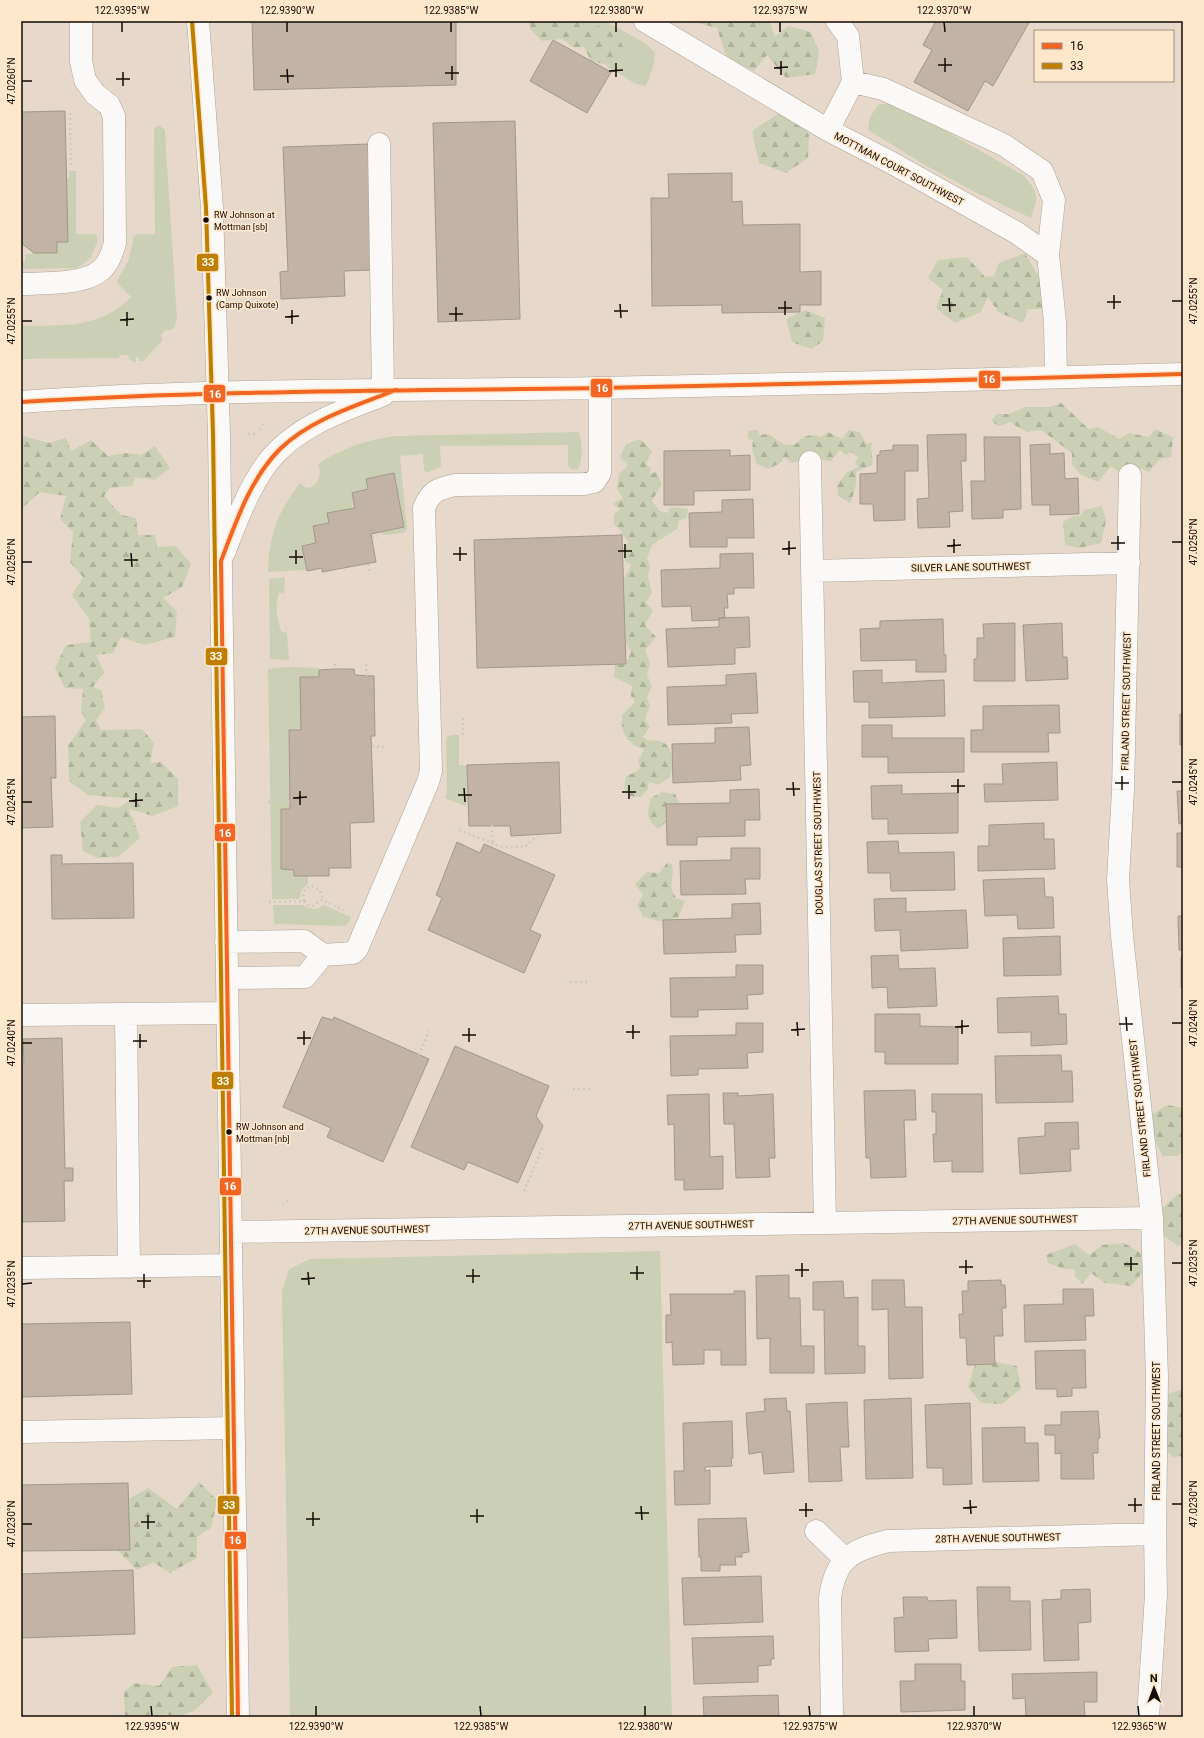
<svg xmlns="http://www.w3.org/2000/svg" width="1204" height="1738" viewBox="0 0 1204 1738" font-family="Roboto,sans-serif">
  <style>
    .green { fill: #cbd0b5 }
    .forest { fill: url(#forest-firs) }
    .building { fill: #c2b4a4; stroke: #a1978c }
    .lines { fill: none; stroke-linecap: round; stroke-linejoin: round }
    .minor-casing { stroke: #ada398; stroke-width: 23 }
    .path { stroke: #cdcac5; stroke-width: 2.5; stroke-dasharray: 2 3; stroke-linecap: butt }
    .minor { stroke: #fbf9f7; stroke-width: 22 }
    .bus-1-casing { stroke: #ffe7cc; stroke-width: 7 }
    .bus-2-casing { stroke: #ffe7cc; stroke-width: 7 }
    .bus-1 { stroke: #f26522; stroke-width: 4 }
    .bus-2 { stroke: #be7f01; stroke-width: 4 }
    .ticks { fill: none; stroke: #130b04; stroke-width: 1.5 }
    .bus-dot { fill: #130b04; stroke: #ffe7cc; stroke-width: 1.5 }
    .labels { text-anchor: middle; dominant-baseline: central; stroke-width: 3; stroke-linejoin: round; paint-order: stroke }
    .bus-label { font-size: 9px; fill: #130b04; stroke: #ffe7cc; text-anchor: start }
    .street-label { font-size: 10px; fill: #130b04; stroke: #ffe7cc }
    .line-badge { stroke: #ffe7cc; stroke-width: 1.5 }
    .badge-label { font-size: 11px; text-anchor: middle; font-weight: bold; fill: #fff }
    .neatline { fill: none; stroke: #130b04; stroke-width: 1.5 }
    .ticks-label { font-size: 10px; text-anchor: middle; fill: #130b04 }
  </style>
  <defs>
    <pattern id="forest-firs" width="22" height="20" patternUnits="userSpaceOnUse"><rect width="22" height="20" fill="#cbd0b5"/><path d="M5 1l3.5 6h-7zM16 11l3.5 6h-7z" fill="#adb19a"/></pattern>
  </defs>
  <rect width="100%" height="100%" fill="#e6d9cb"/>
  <path class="green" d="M594 21H605L645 43 655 53 654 64 646 86 636 84 606 66H611Z
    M890 103 907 109 1023 175C1039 193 1039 195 1031 218L973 191 925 165 868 130 870 117 878 105Z
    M156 126H160L165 130V134L177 319 175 326 172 330H166L161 335 162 341 143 361H139V357H136V362H132V360H129L128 355H120L119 358 21 359V326C62 325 100 329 131 297L118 284 117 280C127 266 132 254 133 237L138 234H155L154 129Z
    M69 171H76V234H95L97 235V243L91 257 86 262 77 268 21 269V262H25V254H32V251L34 253H57V242H68L67 178H69Z
    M579 432C582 441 583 462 578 469L572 470 568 466V445L440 446 441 466C436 470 432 470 427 473L424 471 423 454 400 456 407 529 404 533 382 535V532L404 527 394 473 366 479 368 489 352 493 355 508 328 513 329 523 313 527 316 543 302 546 307 570 268 572C269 535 277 513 300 483L305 487 310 488C319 482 322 475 318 464 342 448 366 440 395 436Z
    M285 577 284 594 280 592C273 603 278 619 281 631L286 633V621L289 660 270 659 269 579Z
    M289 667 319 668V677H300L301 730H289L290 809H281V869L294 870V876H308V884L302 889 299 899H272L268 669Z
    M451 735H459V765H467L468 799 465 806 445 798 447 791 446 741 447 737Z
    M273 905H303C309 910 318 910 324 905L351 917 348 924 344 926 276 924 274 923Z
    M660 1251 672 1717H290L282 1291 289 1269 310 1259Z"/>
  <path class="forest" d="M529 21H594L596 26 613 29 625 50 611 66 591 61 584 47H573L562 39 542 41 530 29Z
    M689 21H769L775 36 788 26 811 32 819 52 815 74 786 78 767 55 754 71 727 58 717 28Z
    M778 114 798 116 809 135 808 158 786 173 759 163 752 131Z
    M1025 253 1045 287 1044 309H1028L1023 323 998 312 988 297 981 312 955 323 936 308 943 290 928 278 938 260 967 257 985 277 994 276 999 263Z
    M805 310 825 318 823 341 811 349 792 342 786 319Z
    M1061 403 1089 429 1098 427 1119 439 1129 433 1149 437 1155 429 1173 437 1171 457 1160 459 1149 472 1138 467 1122 474 1111 466 1098 482 1081 475 1072 464V453L1041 430 1026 432 1010 422 999 426 991 421 996 414H1009L1025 407H1050Z
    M758 430 759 435 768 434 785 445 796 444C802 436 811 433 821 437L828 432 842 439 848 430 860 432 866 444 873 442 871 446 873 465 856 472C857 484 855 492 850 503L838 496 837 485 846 473 858 467 855 463 858 457 851 452 846 455 840 450 831 461 819 459 805 452 803 460 792 463 784 457 782 462 769 469 757 464 752 451 753 440 748 439V431Z
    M23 436 49 443 66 438 71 451 91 440 108 456 126 453 141 455 155 446 170 468 155 480 135 477 133 486 110 488 104 496 121 515 136 518 138 535H155L157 547 176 546 191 564 182 587 163 598 177 611 175 637 145 645 121 637 113 653 96 655 104 672 93 687 101 690 105 708 96 720 101 730 142 729 154 743 150 763 161 762 178 779V806L153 816 129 809 140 838 118 857 97 858 83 851 80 822 97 805 118 808 132 799 88 795 69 781 68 746 86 720 81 710 83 689 65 688 55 668 66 645 91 642 89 619 72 595 83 577 70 562 73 532 60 519 66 496 40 492 21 509V438Z
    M640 439 652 451 646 464 651 469 649 474 656 472 662 484 652 501 660 511 669 513 668 509 673 507 688 509 687 518 679 521 677 529 652 545 647 558 650 566 648 576 652 593 646 602 653 611 645 625 656 637 645 650 650 664 647 675 652 686 647 698 650 706 645 720 650 727 643 737C651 743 653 739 660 741 675 746 673 766 670 777L658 785 649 781 648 789 641 797 629 796 624 788 626 776 636 772 641 768 638 761 644 749C626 744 621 733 622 715L635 702 631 696 632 686 614 677 615 665 626 664 631 652 626 643 624 579 631 565 625 561 623 548 629 543 623 535H620L622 531 614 524V514L620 509 613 504 623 498 617 489 619 474 628 465 620 457 626 444Z
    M1102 506 1106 521 1101 543 1080 548 1065 545 1063 522 1071 517 1080 516 1084 510Z
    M662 792 675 794 679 803 680 807 659 829C645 820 647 812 651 798Z
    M667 863 672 864 673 870 671 888 676 898 685 901 678 918 660 921 643 917 637 905 643 895 635 884 647 872 659 873Z
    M1167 1105 1183 1108V1151L1178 1156H1163L1151 1133 1153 1114Z
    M1179 1193 1183 1196V1244L1179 1246 1162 1235 1158 1212Z
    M1124 1243 1141 1253 1143 1272 1131 1286 1105 1283 1091 1273 1082 1284 1075 1276V1269H1064L1048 1263 1046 1255 1075 1244 1089 1255 1102 1245Z
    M990 1359 995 1362 1017 1366 1021 1389 1002 1404 981 1403 968 1387 975 1364Z
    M1183 1389V1456L1172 1457 1164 1446 1167 1394Z
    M199 1482 217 1500 211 1528 197 1537V1558L170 1573 153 1562 137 1570 117 1550 118 1511 129 1499 148 1488 177 1509Z
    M197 1665 213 1693 195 1710 180 1717 164 1714 163 1717H125L124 1692 134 1683 159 1686 172 1667Z"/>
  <path class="building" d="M252 21H456V85L254 90Z
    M936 21H1030L993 86 985 81 968 111 914 82 932 50 923 45Z
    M553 40 611 72 587 113 530 81Z
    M21 53 22 112 65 111 68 242H57V253H34L21 243Z
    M515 121 520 319 438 322 433 123Z
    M368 144 372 270 344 271 345 296 281 299 280 272 288 271 283 147Z
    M732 173V202L742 201 743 225 800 224V272L821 271V305H800V312L722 313V305L652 306 651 198H669L668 174Z
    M966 434V461H961L963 511 949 512 950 527 918 528 917 499 929 498 927 435Z
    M984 437H1020L1021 509 1003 510V518L972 519 971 481H985Z
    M1050 444V454L1064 453 1065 479 1078 478 1079 514 1050 515V505H1032L1030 445Z
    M893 445H918V471H905V520L874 521 873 504H860V474L877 473V455H880V451L893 450Z
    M730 450V456L750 455V490L694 491V505H664V451Z
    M394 473 404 527 371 534 376 562 322 572V568L307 571 302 546 316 543 313 526 329 523 327 513 355 508 352 493 368 489 366 479Z
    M753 499 754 538H727V547H690L689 513 722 512V500Z
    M622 535 626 664 477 668 474 540Z
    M753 553 754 588H734V594H727L728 608H724L725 618H719V620L692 621 691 606 662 607 661 570 720 568V554Z
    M749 617 750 647 735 648V664L668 667 666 629 719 627V618Z
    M943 619 944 655H946V672H916V660L861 661 860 629 880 628V621Z
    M1015 623V681H974V659H977V638H984L983 624Z
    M1062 623 1063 657H1067L1068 679 1026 681 1023 625Z
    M335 669H354L355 675 374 676 375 736H371L374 822 350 823 351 868H329V876H294V870L281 869V809H290L289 730H301L300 677H319V670Z
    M882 670V683L944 680 945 716 869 718V702H854L853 671Z
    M756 673 758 713 731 714 732 723 668 725 667 687 726 685V675Z
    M1059 705 1060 733H1048L1049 752H971V730H983V706Z
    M1180 714H1183V745H1180Z
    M55 716 56 778H51L53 827 21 828V717Z
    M862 725H892V738H964V772L888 773V757H862Z
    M749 727 751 765 740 766 741 780 673 783 672 744 715 743V728Z
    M559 762 561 833 511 836 510 826H469L467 765Z
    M1057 762 1058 800 985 802 984 784H1003L1002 764Z
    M902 785V794L958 793V833L888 834V819H872L871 786Z
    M759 789 760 820H745V836L697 837V845H667L666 804 730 803V790Z
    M1177 791H1183V823L1179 824Z
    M1044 823V839H1054L1055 869 978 871V846H989V825Z
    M1177 833H1183V867H1177Z
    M898 841 899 853 954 852 955 890 891 891 890 873H868L867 842Z
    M457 842 480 853 484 844 555 875 530 930 541 935 524 973 428 930 442 898 436 895Z
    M731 848H760V879H745L746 894 681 895 680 861 731 860Z
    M51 855H62V864L133 863 134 918 52 919Z
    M1044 878 1045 897H1053L1054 928 1018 929 1017 915 985 916 983 880Z
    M906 898V912L966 910 968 948 901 951 900 930 875 931 874 899Z
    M760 903 761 934 735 935 736 952 664 954 663 920 732 918V904Z
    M1178 916H1183V950H1179Z
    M1060 936 1061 975 1004 976 1003 938Z
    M898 955 899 969 935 968 937 1006 888 1008 887 987 872 988 871 956Z
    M1181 957H1183V988H1181Z
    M736 965H763V994L747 995 748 1009 698 1010V1017H671L670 978 736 977Z
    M1058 996 1059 1014H1066L1067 1044 1031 1046V1032L998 1033 997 998Z
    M875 1014H920V1026L958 1027V1064H885V1052H875Z
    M322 1017 333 1020 334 1017 429 1059 383 1162 327 1137 331 1128 283 1107Z
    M736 1023H763V1052L747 1053 748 1068 698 1069V1075L671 1076 670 1036 736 1035Z
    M62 1038 65 1168H73V1181H64L65 1221 21 1222V1062H24L23 1039Z
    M455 1046 549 1086 536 1116 543 1126 518 1183 468 1162 464 1170 411 1147Z
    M1061 1055 1062 1071H1072L1073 1102 996 1103 995 1056Z
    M915 1090 916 1120H904L906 1177 871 1178 870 1158H866L864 1091Z
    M723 1093H738V1096L773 1094 775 1158H769L770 1177 736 1178 734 1124H724Z
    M709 1094 710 1157 723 1156V1189L684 1190V1180H675L674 1124 668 1125 667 1095Z
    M932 1094H982L983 1172H952V1161L934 1162 933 1134H936V1112H932Z
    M1078 1122 1079 1149H1070L1071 1171 1020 1174 1018 1138 1045 1136V1123Z
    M789 1275V1298H800L801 1346H814V1373H770V1338L757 1339 756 1276Z
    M872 1280H904L905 1307H922L923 1378 889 1379 888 1309 872 1310Z
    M1001 1280V1285H1005L1006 1308H1002L1003 1336H994L995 1364 967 1365 966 1338H960L959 1314H963L962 1291H968V1281Z
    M843 1281 844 1298 858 1297V1346H865V1373L825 1374 824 1310H813V1282Z
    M1063 1289H1093L1094 1316H1085L1086 1340 1025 1342 1024 1305 1063 1304Z
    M734 1291H745L746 1365H721V1350H704V1364L673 1365 672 1342 666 1343V1315H671L670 1294H734Z
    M130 1322 132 1394 21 1397V1324Z
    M1085 1350 1086 1388H1072V1396L1057 1397V1389H1036L1035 1351Z
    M786 1398 787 1411H790L794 1472 764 1474 762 1452 749 1454 746 1413 765 1411 764 1399Z
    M911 1398 913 1478 866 1479 864 1400Z
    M847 1402 849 1447H840L842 1481 809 1482 806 1404Z
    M970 1403 972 1484 943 1485V1468H927L925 1405Z
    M1098 1411 1100 1438H1098V1453H1093L1094 1479H1061V1453L1055 1454V1435H1045V1425H1061V1412Z
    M732 1421 733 1458H731L732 1466 705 1467V1471L710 1470V1504L675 1505 674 1471H684L683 1423Z
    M1025 1427V1443H1038L1039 1481 983 1482 982 1428Z
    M128 1483 130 1550 21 1551V1485Z
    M746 1518 749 1552 742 1553V1557H735L736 1565H720V1571H701V1557H699L698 1519Z
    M133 1570 135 1634 21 1638V1574Z
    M761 1576 763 1622 684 1625 682 1578Z
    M977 1587H1010V1601H1030L1031 1650 979 1651Z
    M1090 1589 1091 1622 1078 1623 1079 1660 1044 1661 1042 1600 1061 1599V1590Z
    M903 1597H927L928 1601 956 1600 957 1638 928 1639 929 1651 895 1652 894 1618 904 1617Z
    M773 1636 774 1659H771V1665L758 1666V1682L694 1684 692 1638Z
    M915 1664H961V1681H965V1710L901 1712 900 1681H915Z
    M1097 1672V1702H1084L1085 1717H1026L1025 1698 1013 1699 1012 1674Z
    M778 1695 779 1717H704L703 1697Z"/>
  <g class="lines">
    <g class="minor-casing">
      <path id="minor" d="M198 21 212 208 219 434 238 1717
        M645 21 828 130 892 163 1017 233 1048 255 1055 322 1056 377
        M853 82 883 89 1004 145 1042 171 1054 200 1048 255
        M828 130 853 82 848 36 837 21
        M379 144 383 390
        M21 284C43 283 84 285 101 270 109 263 112 253 115 243L114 116 109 105 95 94 85 80 81 61V21
        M21 402C213 388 406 391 599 388 794 385 988 379 1183 374
        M810 462 825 1223
        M1130 475 1123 790 1118 880 1122 936 1152 1218 1157 1377 1155 1534 1156 1595 1148 1717
        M224 553C236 522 248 489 268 462 296 426 342 411 383 395
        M812 571 1129 563
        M226 942 304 941 323 955 353 953 357 949 428 782 431 771 424 508C431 491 437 489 455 485L584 484 594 482 600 473V388
        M227 978 305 977 323 955
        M126 1014 129 1267
        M21 1015 227 1013
        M231 1232 1152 1218
        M21 1268 231 1265
        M21 1432 233 1428
        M816 1531 845 1559
        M832 1717 830 1598C835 1559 851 1550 888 1541L1155 1534"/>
    </g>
    <path class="path" d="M70 113 71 168
      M260 430 263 424
      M248 434H258
      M372 537 378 536
      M368 564 370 573
      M335 664V669
      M366 664 367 676
      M463 718V735
      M372 746 385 747
      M268 802H291
      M492 825 493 843
      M459 830 502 847H525L537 836
      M304 901 303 893 306 888 312 886 320 890 322 895V900
      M269 902 304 901 309 906H313L322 900 344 910
      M570 982H588
      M419 1055 429 1031
      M573 1089H590
      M524 1191 544 1144
      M282 1204 289 1200"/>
    <use href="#minor" class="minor"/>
    <g class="bus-1-casing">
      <path id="bus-1" d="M21 402C214 390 406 391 599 388 794 385 988 379 1183 374
        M238 1717 221 561C236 522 250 479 280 449 311 419 356 406 396 390"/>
    </g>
    <g class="bus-2-casing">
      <path id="bus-2" d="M192 21 206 208 213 434 232 1717"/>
    </g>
    <use href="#bus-1" class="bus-1"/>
    <use href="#bus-2" class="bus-2"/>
  </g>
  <path class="ticks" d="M122 22V32M287 22V32M451 22V32M616 22V32M780 22V32M944 22 945 32M945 58V72M781 61V75M616 63V77M938 65H952M452 66V80M774 68 788 67M287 69 288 83M609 71 623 70M123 72V86M445 73H459M280 76H294M116 79H130M22 81H32M1114 295V309M949 298 950 312M785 301V315M1172 301H1182M1107 302H1121M620 304 621 318M942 305H956M456 307V321M778 308H792M292 310V324M614 311H628M127 312V326M449 314H463M285 317 299 316M120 320 134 319M22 321H32M1118 536V550M954 539V553M789 541V555M1172 542H1182M1111 543H1125M625 544V558M947 546 961 545M460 547V561M782 549 796 548M296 550V564M618 551H632M131 553 132 567M453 554H467M289 557H303M124 560H138M22 562H32M1122 776V790M958 779V793M793 782 794 796M1172 782H1182M1115 783H1129M629 785V799M951 786H965M464 788 465 802M786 789H800M300 791V805M622 792H636M136 793V807M458 795H472M293 798 307 797M129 801 143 800M22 802H32M1126 1017 1127 1031M962 1020V1034M797 1022 798 1036M1172 1023H1182M1119 1024H1133M633 1025V1039M955 1027 969 1026M469 1028V1042M791 1030 805 1029M304 1031V1045M626 1032H640M140 1034V1048M462 1035H476M297 1038H311M133 1041H147M22 1043H32M1131 1257V1271M966 1260V1274M802 1263V1277M1172 1263H1182M1124 1264H1138M637 1266V1280M959 1267H973M473 1269V1283M795 1270H809M308 1272 309 1285M630 1273H644M144 1274V1288M466 1276H480M301 1279 315 1278M137 1281H151M22 1284 32 1283M1135 1498V1512M970 1500 971 1514M806 1503V1517M1172 1504H1182M1128 1505H1142M641 1506 642 1520M963 1508 977 1507M477 1509V1523M799 1510H813M313 1512V1526M635 1513H649M148 1515V1529M470 1516H484M306 1519H320M141 1522H155M22 1524H32M151 1706 152 1716M316 1706V1716M480 1706 481 1716M645 1706V1716M809 1706 810 1716M974 1706V1716M1138 1706 1139 1716"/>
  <g class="bus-dot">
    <circle cx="206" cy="220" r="3.5"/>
    <circle cx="209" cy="298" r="3.5"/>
    <circle cx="229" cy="1132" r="3.5"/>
  </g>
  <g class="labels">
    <g class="bus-label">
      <text x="214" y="215">RW Johnson at<tspan x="214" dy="12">Mottman [sb]</tspan></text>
      <text x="216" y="293">RW Johnson<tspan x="216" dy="12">(Camp Quixote)</tspan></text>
      <text x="236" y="1127">RW Johnson and<tspan x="236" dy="12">Mottman [nb]</tspan></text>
    </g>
    <g class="street-label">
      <text transform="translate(899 169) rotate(28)">MOTTMAN COURT SOUTHWEST</text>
      <text transform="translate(971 567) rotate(-1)">SILVER LANE SOUTHWEST</text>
      <text transform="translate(1126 701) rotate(-89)">FIRLAND STREET SOUTHWEST</text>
      <text transform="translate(818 843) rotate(-91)">DOUGLAS STREET SOUTHWEST</text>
      <text transform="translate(1140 1108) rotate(-96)">FIRLAND STREET SOUTHWEST</text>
      <text transform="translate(1015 1220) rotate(-1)">27TH AVENUE SOUTHWEST</text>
      <text transform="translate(691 1225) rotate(-1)">27TH AVENUE SOUTHWEST</text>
      <text transform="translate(367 1230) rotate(-1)">27TH AVENUE SOUTHWEST</text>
      <text transform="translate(1156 1431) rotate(-90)">FIRLAND STREET SOUTHWEST</text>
      <text transform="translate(998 1538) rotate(-1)">28TH AVENUE SOUTHWEST</text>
    </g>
  </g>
  <g class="line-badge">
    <rect x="196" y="253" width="23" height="19" rx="4" fill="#be7f01"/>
    <rect x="978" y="370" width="23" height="19" rx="4" fill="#f26522"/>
    <rect x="590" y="378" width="23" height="20" rx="4" fill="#f26522"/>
    <rect x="203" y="384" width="23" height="19" rx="4" fill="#f26522"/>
    <rect x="205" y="647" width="23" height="19" rx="4" fill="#be7f01"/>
    <rect x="214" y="823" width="22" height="19" rx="4" fill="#f26522"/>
    <rect x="211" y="1071" width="23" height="19" rx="4" fill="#be7f01"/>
    <rect x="219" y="1177" width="23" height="19" rx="4" fill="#f26522"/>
    <rect x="217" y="1495" width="23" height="20" rx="4" fill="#be7f01"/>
    <rect x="224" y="1531" width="23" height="19" rx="4" fill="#f26522"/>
  </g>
  <g class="badge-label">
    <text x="208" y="266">33</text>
    <text x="989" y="383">16</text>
    <text x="602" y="392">16</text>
    <text x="215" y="398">16</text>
    <text x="216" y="660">33</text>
    <text x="225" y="837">16</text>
    <text x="223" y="1085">33</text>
    <text x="230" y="1190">16</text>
    <text x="229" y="1509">33</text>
    <text x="235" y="1544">16</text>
  </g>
  <rect width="1204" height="1738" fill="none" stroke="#ffe7cc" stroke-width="44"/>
  <rect x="1034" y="30" width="140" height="52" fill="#ffe7cc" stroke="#a18f7c"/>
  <rect x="1042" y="43" width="20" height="6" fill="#f26522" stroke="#a18f7c"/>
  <text x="1070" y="50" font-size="12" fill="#130b04">16</text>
  <rect x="1042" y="63" width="20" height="6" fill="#be7f01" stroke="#a18f7c"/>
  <text x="1070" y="70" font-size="12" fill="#130b04">33</text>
  <g transform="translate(1154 1688) rotate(359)" stroke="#ffe7cc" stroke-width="3" paint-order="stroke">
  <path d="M0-3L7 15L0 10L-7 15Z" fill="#130b04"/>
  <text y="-6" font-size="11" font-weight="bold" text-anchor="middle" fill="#130b04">N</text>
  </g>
  <rect x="22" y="22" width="1160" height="1694" class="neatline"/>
  <g class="ticks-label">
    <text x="122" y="14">122.9395°W</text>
    <text x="287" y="14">122.9390°W</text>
    <text x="451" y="14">122.9385°W</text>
    <text x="616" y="14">122.9380°W</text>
    <text x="780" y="14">122.9375°W</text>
    <text x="944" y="14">122.9370°W</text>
    <text transform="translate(11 81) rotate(-90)" y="4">47.0260°N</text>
    <text transform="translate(1193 301) rotate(-90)" y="4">47.0255°N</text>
    <text transform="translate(11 321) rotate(-90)" y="4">47.0255°N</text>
    <text transform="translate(1193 542) rotate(-90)" y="4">47.0250°N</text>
    <text transform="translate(11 562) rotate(-90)" y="4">47.0250°N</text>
    <text transform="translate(1193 782) rotate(-90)" y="4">47.0245°N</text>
    <text transform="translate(11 802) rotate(-90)" y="4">47.0245°N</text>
    <text transform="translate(1193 1023) rotate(-90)" y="4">47.0240°N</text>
    <text transform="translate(11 1043) rotate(-90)" y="4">47.0240°N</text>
    <text transform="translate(1193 1263) rotate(-90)" y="4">47.0235°N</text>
    <text transform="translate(11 1284) rotate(-90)" y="4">47.0235°N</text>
    <text transform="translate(1193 1504) rotate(-90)" y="4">47.0230°N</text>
    <text transform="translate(11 1524) rotate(-90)" y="4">47.0230°N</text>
    <text x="152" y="1730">122.9395°W</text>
    <text x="316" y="1730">122.9390°W</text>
    <text x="481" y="1730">122.9385°W</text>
    <text x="645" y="1730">122.9380°W</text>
    <text x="810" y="1730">122.9375°W</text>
    <text x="974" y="1730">122.9370°W</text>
    <text x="1139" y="1730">122.9365°W</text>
  </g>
</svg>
